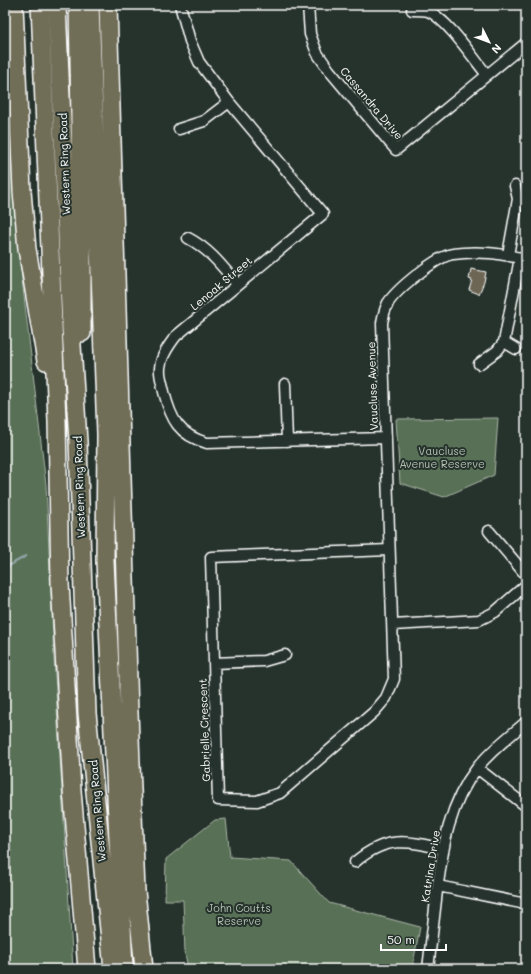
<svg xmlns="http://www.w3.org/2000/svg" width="531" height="974" viewBox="0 0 531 974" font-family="Mali,sans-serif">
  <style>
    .green { fill: #597055; stroke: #acb8aa }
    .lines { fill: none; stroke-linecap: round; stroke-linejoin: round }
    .stream { stroke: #90a5a7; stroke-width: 2.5 }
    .building { fill: #6d6655; stroke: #fff }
    .minor-casing { stroke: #fff; stroke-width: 13 }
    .motorway-casing { stroke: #fff; stroke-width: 20 }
    .minor { stroke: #26332d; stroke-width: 10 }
    .motorway { stroke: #716e59; stroke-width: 17 }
    .labels { text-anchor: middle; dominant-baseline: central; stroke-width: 4; stroke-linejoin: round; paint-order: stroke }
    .street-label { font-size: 11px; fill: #fff; stroke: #26332d }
    .park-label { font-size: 11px; fill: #b4bfb2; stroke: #26332d }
  </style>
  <rect width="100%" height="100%" fill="#26332d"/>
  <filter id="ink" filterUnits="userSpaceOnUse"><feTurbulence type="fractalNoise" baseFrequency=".025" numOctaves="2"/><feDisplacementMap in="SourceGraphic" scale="8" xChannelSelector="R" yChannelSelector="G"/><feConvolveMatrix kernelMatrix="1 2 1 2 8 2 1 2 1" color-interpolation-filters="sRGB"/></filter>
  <g filter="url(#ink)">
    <path class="green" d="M5 36 20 262 46 485 54 659 73 969H5Z
      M498 418 494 475 444 497 400 483 396 419Z
      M226 819 230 857 291 861 329 903 420 927 412 969H188L185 953 183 900H165L166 859 215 820Z"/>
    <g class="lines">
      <path class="stream" d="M5 568 26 556"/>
    </g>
    <path class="building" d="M471 269 486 272 484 282 479 294 469 290 472 280 469 279Z"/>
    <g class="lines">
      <g class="minor-casing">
        <path id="minor" d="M180 5 190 41 199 62 229 102 323 214 176 336C169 345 161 356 160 368 159 376 163 385 164 392 171 420 179 435 207 443L385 438
          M308 5 310 34 317 53 329 70 396 150 526 43
          M412 10C417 10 424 10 428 11 447 19 474 59 487 75
          M179 129 204 121 229 102
          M188 238C209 249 222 266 237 284
          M508 255 518 199 515 186
          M504 342 516 349
          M479 364 497 351 504 342 520 258
          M285 384 287 441
          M489 531 526 575
          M389 550 211 557 218 800 257 801 280 793 374 712 386 698 394 679 382 323C383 316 385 309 388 303 397 289 437 256 453 254 479 250 501 254 526 259
          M393 625 479 620 495 612 526 585
          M214 663 264 661 285 655
          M477 768 526 806
          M355 862C386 836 406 840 442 849
          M438 886 526 904
          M428 969C431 943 434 917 437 891 443 846 449 804 477 768 491 750 509 737 526 722"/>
      </g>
      <g class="motorway-casing">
        <path id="motorway" d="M14 5 22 191 27 249 46 361
          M40 5 57 421 60 583 72 790 87 969
          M57 5 71 329 78 441 87 713 113 969
          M78 5 82 235V333
          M90 5 106 434 105 561 124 969
          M108 5 129 712 136 891 144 969"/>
      </g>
      <use href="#minor" class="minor"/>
      <use href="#motorway" class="motorway"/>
    </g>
  </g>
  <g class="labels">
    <g class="street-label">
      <text transform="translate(372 103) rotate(50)">Cassandra Drive</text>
      <text transform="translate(64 164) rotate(-92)">Western Ring Road</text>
      <text transform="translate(221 283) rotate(-40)">Lenoak Street</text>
      <text transform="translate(372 386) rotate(-92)">Vaucluse Avenue</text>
      <text transform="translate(79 487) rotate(-92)">Western Ring Road</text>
      <text transform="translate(204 730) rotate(-92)">Gabrielle Crescent</text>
      <text transform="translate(97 811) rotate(-95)">Western Ring Road</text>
      <text transform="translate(430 866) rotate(-81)">Katrina Drive</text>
    </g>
    <g class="park-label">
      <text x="442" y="450">Vaucluse<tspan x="442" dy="13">Avenue Reserve</tspan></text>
      <text x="239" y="907">John Coutts<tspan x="239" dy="13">Reserve</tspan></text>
    </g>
  </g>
  <rect width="531" height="974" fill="none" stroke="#26332d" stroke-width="20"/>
  <rect x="10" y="10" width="511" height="954" fill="none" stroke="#fff" stroke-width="1.5" filter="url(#ink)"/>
  <g transform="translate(489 42) rotate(132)" stroke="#26332d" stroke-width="3" paint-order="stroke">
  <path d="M0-3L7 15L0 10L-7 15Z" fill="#ffffff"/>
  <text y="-6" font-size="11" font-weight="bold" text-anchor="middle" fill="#ffffff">N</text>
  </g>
  <path d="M381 944v6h65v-6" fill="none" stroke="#ffffff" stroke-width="2"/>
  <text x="387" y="944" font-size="12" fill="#ffffff" stroke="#26332d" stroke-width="3" paint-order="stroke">50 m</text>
</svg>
